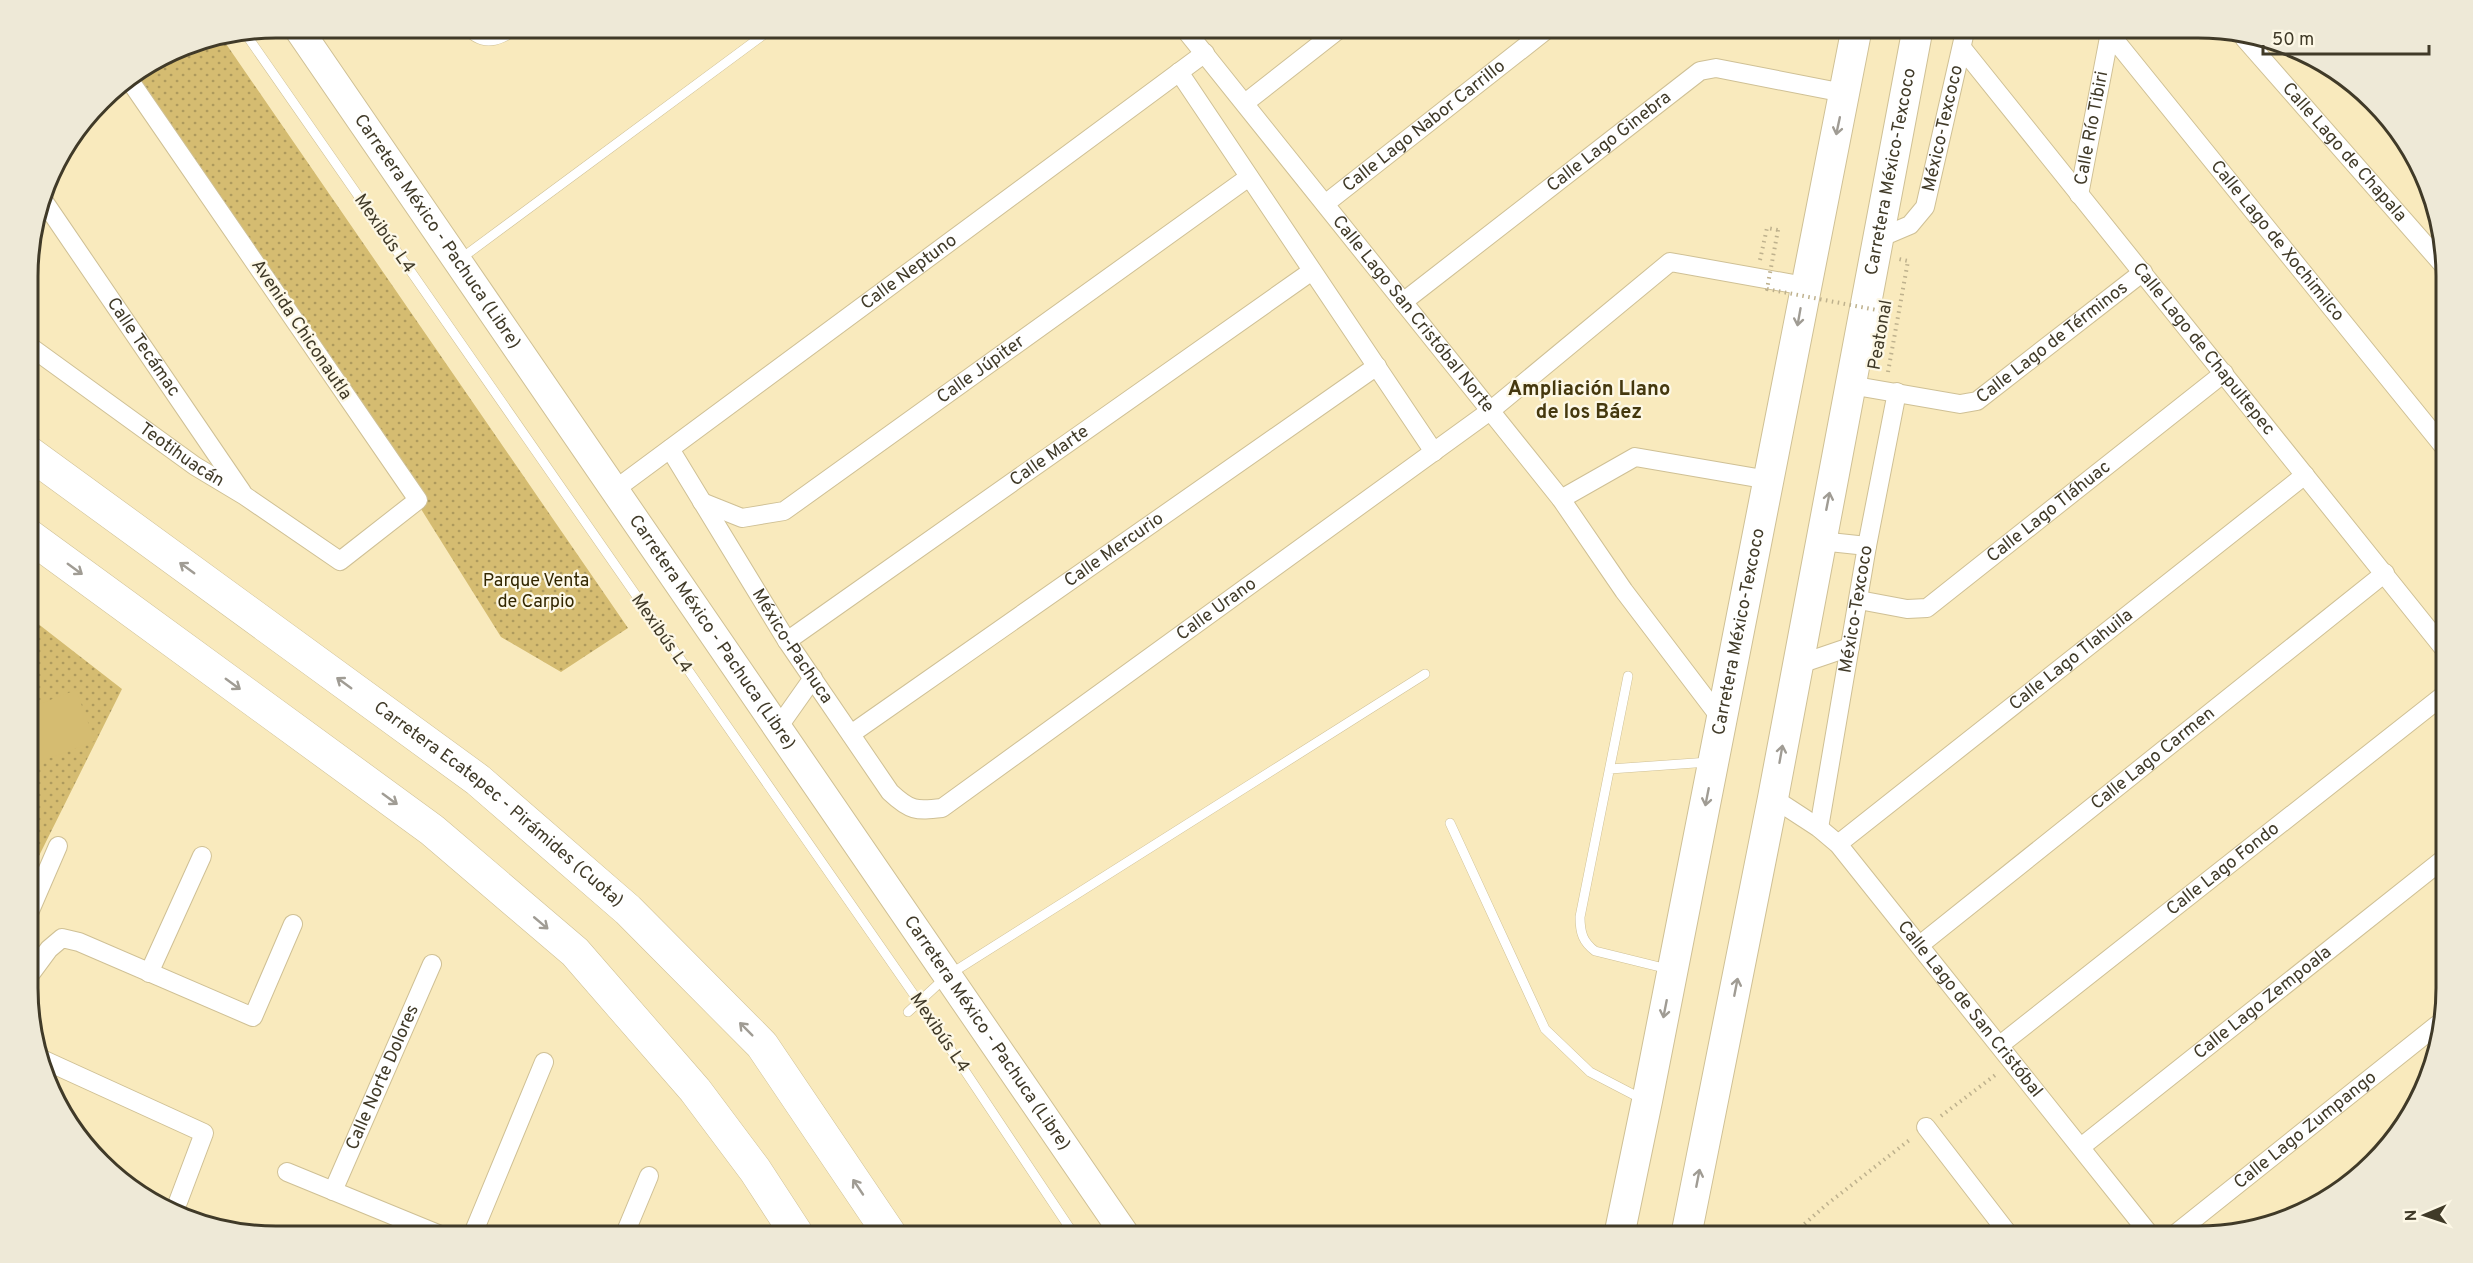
<svg xmlns="http://www.w3.org/2000/svg" width="2473" height="1263" viewBox="0 0 2473 1263" font-family="Overpass,sans-serif">
  <style>
    .park { fill: url(#park-dots) }
    .garden { fill: #d5bc71 }
    .lines { fill: none; stroke-linecap: round; stroke-linejoin: round }
    .service-casing { stroke: #cfc095; stroke-width: 10 }
    .minor-casing { stroke: #cfc095; stroke-width: 20 }
    .primary-casing { stroke: #cfc095; stroke-width: 30 }
    .trunk-casing { stroke: #cfc095; stroke-width: 32 }
    .motorway-casing { stroke: #cfc095; stroke-width: 34 }
    .path { stroke: #beb18d; stroke-width: 4; stroke-dasharray: 1.5 4.5; stroke-linecap: butt }
    .service { stroke: #fff; stroke-width: 9 }
    .minor { stroke: #fff; stroke-width: 18 }
    .primary { stroke: #fff; stroke-width: 28 }
    .trunk { stroke: #fff; stroke-width: 30 }
    .motorway { stroke: #fff; stroke-width: 33 }
    .path-bridge { stroke: #beb18d; stroke-width: 4; stroke-dasharray: 1.5 4.5; stroke-linecap: butt }
    .oneway { stroke: #a09c94 }
    .labels { text-anchor: middle; dominant-baseline: central; stroke-width: 4.5; stroke-linejoin: round; paint-order: stroke }
    .street-label { font-size: 18px; fill: #403a28; stroke: #fdf8e6 }
    .park-label { font-size: 18px; fill: #332700; stroke: #fdf8e6 }
    .neighbourhood-label { font-size: 20px; font-weight: bold; fill: #45380e; stroke: #fdf8e6 }
    .rim { fill: none; stroke: #403a28; stroke-width: 3 }
  </style>
  <defs>
    <pattern id="park-dots" width="8" height="8" patternUnits="userSpaceOnUse" patternTransform="scale(1.5)"><rect width="8" height="8" fill="#d5bc71"/><path d="M2 2h.1M6 6h.1" fill="none" stroke="#ae9a5d" stroke-width="1.8" stroke-linecap="round"/></pattern>
  </defs>
  <rect width="100%" height="100%" fill="#f9eabd"/>
  <path class="park" d="M222 38 628 628 561 672 501 637 416 501 127 79 180 46Z
    M28 616 122 689 29 876Z"/>
  <path class="garden" d="M76 690 95 741 29 766V708Z"/>
  <g class="lines">
    <g class="service-casing">
      <path id="service" d="M464 27C482 49 500 42 520 27
        M245 33 919 1002 1075 1236
        M459 260 774 27
        M1628 676 1580 917C1580 933 1583 942 1595 951L1668 969
        M1610 769 1709 762
        M1450 823 1545 1029 1590 1072 1642 1099
        M908 1012 947 976 1425 674"/>
    </g>
    <g class="minor-casing">
      <g id="minor">
        <path id="s1" d="M1183 27 1561 499 1624 591 1722 720"/>
        <path id="s2" d="M2110 34 2444 447"/>
        <path id="s3" d="M2244 38 2444 266"/>
        <path id="s4" d="M1962 48 2445 650"/>
        <path d="M1179 72 1434 452"/>
        <path d="M1245 103 1342 27"/>
        <path id="s5" d="M2079 195 2111 27"/>
        <path id="s6" d="M43 200 242 492"/>
        <path id="s7" d="M1325 204 1550 27"/>
        <path id="s8" d="M1877 239 1910 225 1925 207 1966 27"/>
        <path id="s9" d="M1403 302 1700 71 1716 68 1844 93"/>
        <path id="s10" d="M28 345 195 466 245 496 340 561 418 500 128 78"/>
        <path id="s11" d="M1850 385 1960 404 1977 401 2143 272"/>
        <path id="s12" d="M670 449 787 641 890 792C910 811 916 811 942 808L1490 411 1670 262 1805 286"/>
        <path id="s13" d="M613 491 1205 53"/>
        <path d="M1561 499 1635 457 1769 480"/>
        <path id="s14" d="M702 502 742 518 784 511 1249 177"/>
        <path d="M1820 541 1867 546"/>
        <path id="s15" d="M1859 600 1907 609 1927 608 2224 373"/>
        <path id="s16" d="M787 641 1312 271"/>
        <path d="M1797 665 1850 647"/>
        <path d="M777 729 813 678"/>
        <path id="s17" d="M851 734 1377 366"/>
        <path id="s18" d="M1773 798 1819 828 1838 844 2151 1236"/>
        <path id="s19" d="M1819 828 1867 546 1897 392"/>
        <path id="s20" d="M1838 844 2305 475"/>
        <path d="M29 913 58 846"/>
        <path id="s21" d="M1921 944 2385 573"/>
        <path d="M149 973 202 856"/>
        <path d="M29 976 49 949 62 938 79 942 253 1017 293 924"/>
        <path id="s22" d="M2000 1045 2445 694"/>
        <path d="M44 1060 204 1133 178 1202"/>
        <path d="M1926 1127 2010 1236"/>
        <path id="s23" d="M2081 1147 2446 857"/>
        <path d="M287 1172 443 1236"/>
        <path id="s24" d="M333 1191 432 964"/>
        <path id="s25" d="M2174 1235 2437 1025"/>
        <path d="M472 1236 544 1062"/>
        <path d="M624 1236 649 1176"/>
      </g>
    </g>
    <g class="primary-casing">
      <g id="primary">
        <path id="s26" d="M297 27 1126 1236"/>
      </g>
    </g>
    <g class="trunk-casing">
      <g id="trunk">
        <path id="s27" d="M1619 1236 1647 1101 1857 27"/>
        <path id="s28" d="M1686 1236 1773 798 1918 27"/>
      </g>
    </g>
    <g class="motorway-casing">
      <g id="motorway">
        <path id="s29" d="M28 452 478 780 628 910 762 1045 891 1236"/>
        <path d="M28 535 432 830 575 952 695 1090 755 1170 798 1236"/>
      </g>
    </g>
    <path class="path" d="M1760 260 1767 228 1778 230
      M1888 372 1908 261 1899 259
      M1941 1116 1998 1073
      M1791 1236 1826 1205 1912 1138"/>
    <use href="#service" class="service"/>
    <use href="#minor" class="minor"/>
    <use href="#primary" class="primary"/>
    <use href="#trunk" class="trunk"/>
    <use href="#motorway" class="motorway"/>
    <path class="path-bridge" d="M1778 230 1767 289 1887 312"/>
  </g>
  <defs><path id="oneway-shaft" d="M-6 0H5M1.5-3L5.5 0L1.5 3" fill="none" stroke-width="1.6" stroke-linecap="round" stroke-linejoin="round" transform="scale(1.5)"/></defs>
  <g class="oneway">
    <use href="#oneway-shaft" transform="translate(1838 126) rotate(102)"/>
    <use href="#oneway-shaft" transform="translate(1799 317) rotate(100)"/>
    <use href="#oneway-shaft" transform="translate(1828 501) rotate(-79)"/>
    <use href="#oneway-shaft" transform="translate(187 568) rotate(-144)"/>
    <use href="#oneway-shaft" transform="translate(75 569) rotate(36)"/>
    <use href="#oneway-shaft" transform="translate(344 683) rotate(-144)"/>
    <use href="#oneway-shaft" transform="translate(233 684) rotate(36)"/>
    <use href="#oneway-shaft" transform="translate(1781 754) rotate(-80)"/>
    <use href="#oneway-shaft" transform="translate(1707 797) rotate(101)"/>
    <use href="#oneway-shaft" transform="translate(390 799) rotate(36)"/>
    <use href="#oneway-shaft" transform="translate(541 923) rotate(40)"/>
    <use href="#oneway-shaft" transform="translate(1736 987) rotate(-79)"/>
    <use href="#oneway-shaft" transform="translate(1665 1009) rotate(101)"/>
    <use href="#oneway-shaft" transform="translate(746 1029) rotate(-135)"/>
    <use href="#oneway-shaft" transform="translate(1698 1178) rotate(-79)"/>
    <use href="#oneway-shaft" transform="translate(858 1187) rotate(-124)"/>
  </g>
  <g class="labels">
    <g class="street-label">
      <text stroke="none"><textPath href="#s7" startOffset="126">Calle Lago Nabor Carrillo</textPath></text>
      <text stroke="none"><textPath href="#s8" startOffset="140">México-Texcoco</textPath></text>
      <text stroke="none"><textPath href="#s5" startOffset="68">Calle Río Tibiri</textPath></text>
      <text stroke="none"><textPath href="#s9" startOffset="261">Calle Lago Ginebra</textPath></text>
      <text stroke="none"><textPath href="#s3" startOffset="152">Calle Lago de Chapala</textPath></text>
      <text stroke="none"><textPath href="#s28" startOffset="1084">Carretera México-Texcoco</textPath></text>
      <text stroke="none"><textPath href="#s26" startOffset="248">Carretera México - Pachuca (Libre)</textPath></text>
      <text transform="translate(384 234) rotate(55)">Mexibús L4</text>
      <text stroke="none"><textPath href="#s2" startOffset="266">Calle Lago de Xochimilco</textPath></text>
      <text stroke="none"><textPath href="#s13" startOffset="368">Calle Neptuno</textPath></text>
      <text stroke="none"><textPath href="#s1" startOffset="368">Calle Lago San Cristóbal Norte</textPath></text>
      <text transform="translate(301 330) rotate(56)">Avenida Chiconautla</text>
      <text transform="translate(1881 335) rotate(-80)">Peatonal</text>
      <text stroke="none"><textPath href="#s11" startOffset="224">Calle Lago de Términos</textPath></text>
      <text stroke="none"><textPath href="#s6" startOffset="178">Calle Tecámac</textPath></text>
      <text stroke="none"><textPath href="#s4" startOffset="386">Calle Lago de Chapultepec</textPath></text>
      <text stroke="none"><textPath href="#s14" startOffset="328">Calle Júpiter</textPath></text>
      <text stroke="none"><textPath href="#s10" startOffset="189">Teotihuacán</textPath></text>
      <text stroke="none"><textPath href="#s16" startOffset="321">Calle Marte</textPath></text>
      <text stroke="none"><textPath href="#s15" startOffset="224">Calle Lago Tláhuac</textPath></text>
      <text stroke="none"><textPath href="#s17" startOffset="321">Calle Mercurio</textPath></text>
      <text stroke="none"><textPath href="#s12" startOffset="804">Calle Urano</textPath></text>
      <text stroke="none"><textPath href="#s19" startOffset="222">México-Texcoco</textPath></text>
      <text stroke="none"><textPath href="#s26" startOffset="734">Carretera México - Pachuca (Libre)</textPath></text>
      <text stroke="none"><textPath href="#s27" startOffset="616">Carretera México-Texcoco</textPath></text>
      <text transform="translate(661 634) rotate(55)">Mexibús L4</text>
      <text stroke="none"><textPath href="#s12" startOffset="232">México-Pachuca</textPath></text>
      <text stroke="none"><textPath href="#s20" startOffset="297">Calle Lago Tlahuila</textPath></text>
      <text stroke="none"><textPath href="#s21" startOffset="297">Calle Lago Carmen</textPath></text>
      <text stroke="none"><textPath href="#s29" startOffset="588">Carretera Ecatepec - Pirámides (Cuota)</textPath></text>
      <text stroke="none"><textPath href="#s22" startOffset="284">Calle Lago Fondo</textPath></text>
      <text stroke="none"><textPath href="#s23" startOffset="232">Calle Lago Zempoala</textPath></text>
      <text stroke="none"><textPath href="#s18" startOffset="291">Calle Lago de San Cristóbal</textPath></text>
      <text stroke="none"><textPath href="#s26" startOffset="1220">Carretera México - Pachuca (Libre)</textPath></text>
      <text transform="translate(939 1033) rotate(56)">Mexibús L4</text>
      <text stroke="none"><textPath href="#s24" startOffset="124">Calle Norte Dolores</textPath></text>
      <text stroke="none"><textPath href="#s25" startOffset="168">Calle Lago Zumpango</textPath></text>
    </g>
    <g class="park-label">
      <text x="536" y="581">Parque Venta<tspan x="536" dy="21">de Carpio</tspan></text>
    </g>
    <g class="neighbourhood-label">
      <text x="1589" y="390">Ampliación Llano<tspan x="1589" dy="23">de los Báez</tspan></text>
    </g>
  </g>
  <path d="M0 0H2473V1263H0ZM276 38H2198A238 238 0 0 1 2436 276V988A238 238 0 0 1 2198 1226H276A238 238 0 0 1 38 988V276A238 238 0 0 1 276 38Z" fill="#eee9d7" fill-rule="evenodd"/>
  <path class="rim" d="M276 38H2198A238 238 0 0 1 2436 276V988A238 238 0 0 1 2198 1226H276A238 238 0 0 1 38 988V276A238 238 0 0 1 276 38Z"/>
  <g transform="translate(2425 1215) rotate(268)" stroke="#fdf8e6" stroke-width="4.5" paint-order="stroke">
  <path d="M0-4.5L10 22L0 15L-10 22Z" fill="#403a28"/>
  <text y="-9" font-size="16" font-weight="bold" text-anchor="middle" fill="#403a28">N</text>
  </g>
  <path d="M2263 45v9h166v-9" fill="none" stroke="#403a28" stroke-width="3"/>
  <text x="2272" y="45" font-size="18" fill="#403a28" stroke="#fdf8e6" stroke-width="4.5" paint-order="stroke">50 m</text>
</svg>
